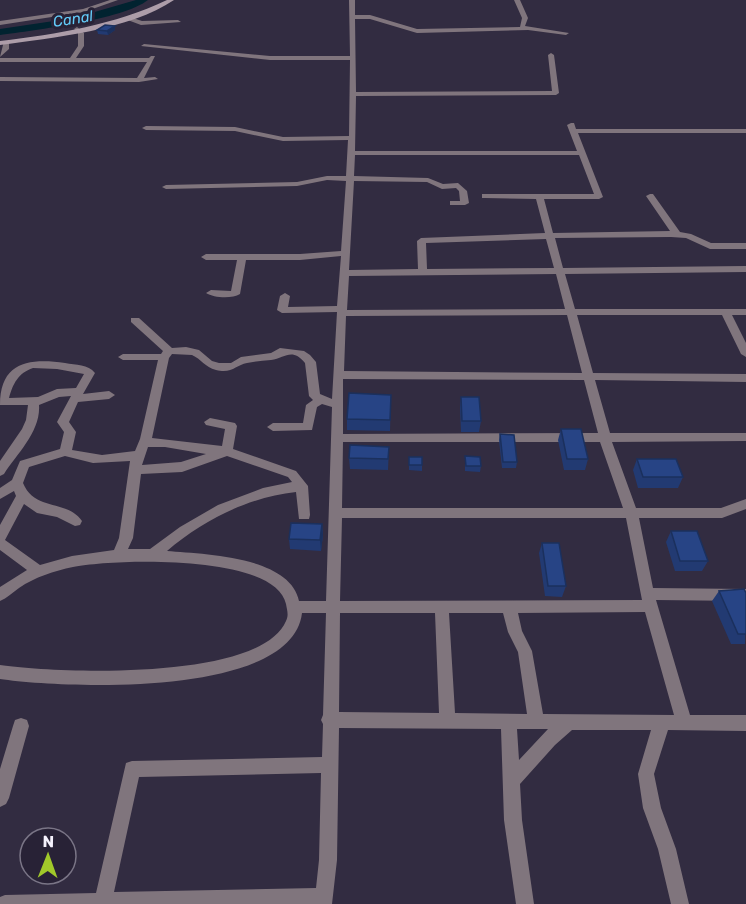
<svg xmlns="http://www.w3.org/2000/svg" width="746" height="904" viewBox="0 0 746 904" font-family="Rubik,sans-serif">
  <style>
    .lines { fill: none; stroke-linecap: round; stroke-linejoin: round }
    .canal { fill: #012330; fill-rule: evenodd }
    .street { fill: #80757d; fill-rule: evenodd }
    .secondary { fill: #ad9da9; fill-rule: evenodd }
    .wall { fill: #223a72 }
    .shaded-wall { fill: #1b305d }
    .building { fill: #274485; stroke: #1b305d; stroke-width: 1.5 }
    .labels { text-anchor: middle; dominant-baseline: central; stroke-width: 6; stroke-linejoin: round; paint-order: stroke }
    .far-water-label { font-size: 15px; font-style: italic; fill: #63ccf9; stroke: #282236 }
  </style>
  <rect width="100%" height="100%" fill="#322c41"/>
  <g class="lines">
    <path class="canal" d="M136 0H148C122 20 35 30 0 35V29L74 18Z"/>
    <path class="street" d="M110 0H118L84 12 0 25V21L83 9Z
      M349 0H355V15H370L417 29 520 27 522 18 514 0H520L528 18 525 26 569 33 566 35 528 30 417 33 370 19H355L356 92 552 91 548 55 551 53 554 55 559 93 556 95 356 96 355 151H577L567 125 571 123H574L576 129H746V133H578L603 197 599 199H544L553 233 670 231 646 196 650 194H653L680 232 691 234 711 243H746V249H710L686 238 671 237 555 238 563 268 746 266V272L565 274 575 309H746V315H732L746 343V357L741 354 722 315H577L593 373 746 374V382L595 380 610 433H746V441L612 442 636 508H721L746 499V509L722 518H639L653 588 746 589V601L656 600 690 715H746V731L668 730 654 774 661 808 676 849 689 904H671L658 849 643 808 638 774 651 730H572L555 745 520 784 522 820 534 904H516L504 820 501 729 339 728 337 860 332 904H0V897L5 895 96 893 126 763 132 761 322 757 323 724 321 720 323 715 326 613H302C292 699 61 688 0 679V665C55 673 260 682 286 621 289 615 287 610 286 604 275 553 112 559 73 567 54 571 35 577 19 588 12 593 7 598 0 601V587L27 570 0 550V525L16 496 14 491 0 499V488L12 480 20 461 60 449 64 432 57 422 71 396 59 397 39 405C41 431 17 454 4 474L0 476V461L22 429 26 420 28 405H0C0 362 29 358 65 363 76 365 88 364 95 373L83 394 109 391 115 395 109 399 78 402 69 422 76 432 72 450 102 455 135 451 140 439 158 360H123L118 357 123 354H161L163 351 131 322V318H139L172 348 186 347 199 350 212 361 219 363H231L241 357 271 353 280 348 304 351 310 355 316 362 320 394 332 399 337 312 282 313 277 310 280 296 285 293 290 296 288 307 337 306 341 256 300 260H246L240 294C232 299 214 298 206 293L211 290 231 291 237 260H206L201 257 206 254H300L341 251 346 181 327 180 297 186 166 189 162 187 166 185 297 182 327 176H346L348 140 283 141 235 131 146 130 142 128 146 126 235 127 283 137 349 136 350 60H270L141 46 144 44 270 56H350ZM355 155H579L594 194H482V198H485L536 199 545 233 421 238 417 241 418 269 349 270 354 181 427 182 442 189 456 188 459 191 460 201H450V205H465L469 203 467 191 458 183 443 184 428 178 354 176ZM546 239 554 268 427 269 426 243ZM556 274 565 309 347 310 349 276ZM567 315 582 373 344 371 346 316ZM172 354 192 355C201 359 205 367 216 370 232 374 236 365 247 363 255 361 263 361 271 360 285 358 292 347 305 363L309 396 313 400 306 405 303 423H273L267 427 273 431 312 430 317 407 322 404 332 407 326 601H299C290 556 203 554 167 551 203 520 249 497 296 492L299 519H309L310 515 308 486 296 471 233 449 237 426 235 423 210 418 204 422 206 425 225 429 222 446 152 438 169 358ZM33 368 57 369 84 374 76 388 57 389 38 397 9 398C13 384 18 373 33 368ZM343 379 584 380 598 433 343 434ZM343 442H600L623 508H342ZM148 447H165L206 454 181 462 142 465ZM65 456 93 463 130 461 119 538 114 550 72 556 40 565 5 540 24 504 37 513 57 517 75 526 80 525 82 521C67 499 35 512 23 483L29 467ZM227 456 288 477 292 482 263 488 218 505 180 527 150 549H128L133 538 141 474 182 472ZM342 518H626L642 600 340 601ZM645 612 674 715 543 714 532 651 522 631 518 613ZM340 613H435L439 713 339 712ZM449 613H503L508 632 518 652 527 714 455 713ZM517 729H548L519 760ZM321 773 319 860 316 888 114 892 139 777Z
      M127 16 142 21 178 20 181 22 141 25 125 19Z
      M77 27 84 33V46L76 58H149L151 56H155L144 78 155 77 158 79 139 82 0 81V77L137 78 147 62H0V58H70L78 46V33L74 29Z
      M4 41 9 42V49L0 57Z
      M21 718 27 720 29 726 9 798 6 804 0 807V769L13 726 15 720Z"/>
    <path class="secondary" d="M167 0H174C130 30 52 38 0 45V41C58 34 114 25 167 0Z"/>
  </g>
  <path class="wall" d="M115 26V30L108 35 98 34 97 30Z
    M391 395 390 431 347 430V419Z
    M461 397 481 421 479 432H461L460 408Z
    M561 429 588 459 585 470H564L558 440Z
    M500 434 517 462 516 468H502L499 440Z
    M389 447 388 470 350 469 349 458Z
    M465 456 481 466 480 472 465 471Z
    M409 457H422V471L409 470Z
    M637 459 683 477 678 488H638L633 470Z
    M322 524 323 535 321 551 290 549 289 539Z
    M671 531 708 561 702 571H675L666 542Z
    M542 543 566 586 562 597 545 596 539 553Z
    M719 591 746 593 745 644H731L712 601Z"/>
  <path class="shaded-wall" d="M115 26V30L108 35 107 31Z
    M322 524 323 535 321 551 320 540Z"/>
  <path class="building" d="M105 25 115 26 107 31 97 30Z
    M349 393 391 395 390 420 347 419Z
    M461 397H479L481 421H462Z
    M561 429H581L588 459H567Z
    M500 434 514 435 517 462H503Z
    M350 445 389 447 388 459 349 458Z
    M465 456 480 457 481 466H466Z
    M409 457H422V465H409Z
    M637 459H676L683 477H643Z
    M291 523 322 524 320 540 289 539Z
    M671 531H697L708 561H680Z
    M542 543H559L566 586H548Z
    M744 589 746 593V634H738L719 591Z"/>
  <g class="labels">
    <g class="far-water-label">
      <text transform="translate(73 19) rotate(-9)">Canal</text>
    </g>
  </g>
  <g transform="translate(48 856) rotate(1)"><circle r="28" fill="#282236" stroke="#7a7586" stroke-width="1.5"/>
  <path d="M0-4.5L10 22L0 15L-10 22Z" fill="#a1c92a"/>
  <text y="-9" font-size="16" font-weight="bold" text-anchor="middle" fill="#f5f2fd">N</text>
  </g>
</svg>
